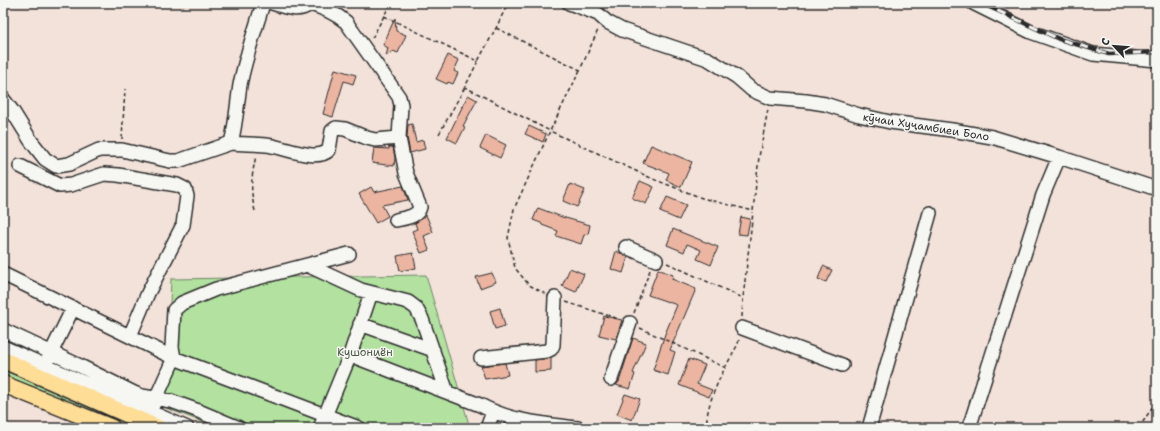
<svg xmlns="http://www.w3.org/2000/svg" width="1160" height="431" viewBox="0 0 1160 431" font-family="'Shantell Sans',sans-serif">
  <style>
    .green { fill: #b2e1a0; stroke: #6e8666 }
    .building { fill: #ecb5a2; stroke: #2b2b2b }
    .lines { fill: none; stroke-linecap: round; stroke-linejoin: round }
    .minor-casing { stroke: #2b2b2b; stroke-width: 16 }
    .major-casing { stroke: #2b2b2b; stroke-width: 19 }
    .path { stroke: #2b2b2b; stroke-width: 1.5; stroke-dasharray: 4 3; stroke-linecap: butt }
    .minor { stroke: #f6f6f2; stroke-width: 13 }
    .major { stroke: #fedd96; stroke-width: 16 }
    .rail-casing { stroke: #2b2b2b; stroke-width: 4.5 }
    .rail { stroke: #f6f6f2; stroke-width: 3; stroke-dasharray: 9; stroke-linecap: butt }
    .labels { text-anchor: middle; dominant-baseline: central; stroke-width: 3; stroke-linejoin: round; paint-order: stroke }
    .street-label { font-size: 11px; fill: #2b2b2b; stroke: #f6f6f2 }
    .park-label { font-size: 11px; fill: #4d5848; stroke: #f6f6f2 }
  </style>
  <rect width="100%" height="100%" fill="#f3e2da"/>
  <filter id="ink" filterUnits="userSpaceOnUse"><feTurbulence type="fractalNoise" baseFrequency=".025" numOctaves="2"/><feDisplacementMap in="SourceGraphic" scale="8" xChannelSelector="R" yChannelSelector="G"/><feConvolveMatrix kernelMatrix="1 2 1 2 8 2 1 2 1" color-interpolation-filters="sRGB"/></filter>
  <g filter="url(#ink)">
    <path class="green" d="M426 275 470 428H218L166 408 171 279Z
      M3 363 149 428H109L3 382Z"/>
    <path class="building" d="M395 18 396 31 406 35 398 53 393 51 386 56 388 48 383 45Z
      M448 55 459 60 454 71 458 73 453 84 448 82 447 84 436 79Z
      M335 69 356 75 353 84 344 81 333 117 323 114Z
      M468 95 477 100 463 126 465 127 457 143 447 138Z
      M412 124 416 142 423 140 425 149 410 153 407 137 408 125Z
      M529 126 546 134 543 142 525 134Z
      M486 135 506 145 500 158 480 148Z
      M651 145 692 162 681 187 666 180 669 173 643 163Z
      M389 147H393L395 158 394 166 372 163 374 148 389 149Z
      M640 181 654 187 646 204 632 198Z
      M570 184 585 190 577 207 563 201Z
      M403 186 408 200 382 205 388 216 376 223 359 194 371 187 374 192Z
      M667 197 686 205 679 220 660 212Z
      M538 208 562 217 590 225 588 234 584 235 581 244 556 236 558 231 542 225 541 223 533 220Z
      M426 215 433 232 424 236 429 250 421 253 412 231 417 229 415 223Z
      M741 217 750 219 747 235 738 234Z
      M673 229 718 247 711 265 697 259 701 250 687 244 684 252 667 245Z
      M616 251 628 257 623 273 611 269Z
      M413 253 416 268 400 271 397 256Z
      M823 266 832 270 826 282 818 279Z
      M570 268 584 274 576 292 562 286Z
      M658 269 673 275 672 279 696 289 670 350 675 352 668 375 653 370 665 334 677 305 648 295Z
      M492 273 496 282 480 288 476 277Z
      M500 308 505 326 495 329 490 311Z
      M604 316 622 320 616 339 599 335Z
      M633 338 646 343 633 373 635 374 630 389 616 385 619 382Z
      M551 358V371L535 372V360Z
      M689 359 705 365 697 384 712 390 709 397 679 385Z
      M505 363 508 375 485 379 481 366Z
      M625 394 640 399 632 420 617 414Z"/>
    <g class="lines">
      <g class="minor-casing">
        <path id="minor" d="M272 3C286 7 298 13 310 4 324 8 335 13 346 22L399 97 401 105 399 138 406 173 420 207C418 217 405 218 396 220
          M569 3 593 12 598 14 607 22 622 30 708 59 737 77 752 90 770 98 806 101 825 104 859 115 890 122 952 130 992 137 1059 157 1157 189
          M973 3 1031 32 1093 54 1157 60
          M3 99 13 112 31 141 45 159 56 166 69 164 99 150H122L170 161H178L231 143C236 124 237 105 240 85 245 59 254 33 262 7L264 3
          M231 143C243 144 254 144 266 145 282 146 316 163 329 150L332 131 336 128 345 129 367 138 375 140 399 138
          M20 166 60 186 71 185 104 174 118 175 177 185 185 189 187 196 183 225 148 293 130 336
          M626 247 656 260
          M307 265 361 290 408 302 416 308 422 319 447 392
          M3 274 174 358 359 428
          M360 324 433 350
          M742 328 842 365
          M3 330 80 366 134 393 142 396 171 401 196 410 239 428
          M3 347 187 428
          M350 355 371 293
          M481 358 547 351 551 349 553 345 555 298
          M47 361 73 308
          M611 379 630 323
          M150 412 174 358 172 347 174 310 182 303 216 289 349 254
          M320 428 350 355 480 405C512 422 543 424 578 428
          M487 428 493 412
          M869 428 930 213
          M969 428 1043 195 1059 157"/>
      </g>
      <g class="major-casing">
        <path id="major" d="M3 360 158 428
          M3 384 112 428"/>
      </g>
      <path class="path" d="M384 16 478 61 496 28 508 3
        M496 28 580 70 598 30
        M372 38 391 3
        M478 61 465 87 550 131 514 209 508 238 515 268 529 285 546 294
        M580 70 550 131 653 179 702 198 753 211 759 157 768 109
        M439 134 465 87
        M122 139 125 89
        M255 211C250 190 251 178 256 156
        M667 263 743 298
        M566 302 619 319
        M634 313 650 270
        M742 317 743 298 753 212
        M640 328 726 368
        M707 428C704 403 726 366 738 344L739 339
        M1139 428 1157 400"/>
      <use href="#minor" class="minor"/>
      <use href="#major" class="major"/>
      <g class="rail-casing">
        <path id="rail" d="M981 3 1059 39 1109 54 1157 52"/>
      </g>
      <use href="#rail" class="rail"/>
    </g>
  </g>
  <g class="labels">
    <g class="street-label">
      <text transform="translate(926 127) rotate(9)">кӯчаи Хуҷамбиеи Боло</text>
    </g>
    <g class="park-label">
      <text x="365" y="352">Кушониён</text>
    </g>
  </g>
  <rect width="1160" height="431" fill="none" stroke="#f6f6f2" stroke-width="16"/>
  <rect x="8" y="8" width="1144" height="415" fill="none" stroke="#2b2b2b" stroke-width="1.5" filter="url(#ink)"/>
  <g transform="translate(1114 46) rotate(296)" stroke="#f6f6f2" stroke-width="3" paint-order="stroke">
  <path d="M0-3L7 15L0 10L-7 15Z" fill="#2b2b2b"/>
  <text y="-6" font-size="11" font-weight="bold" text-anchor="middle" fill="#2b2b2b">С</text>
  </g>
</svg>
